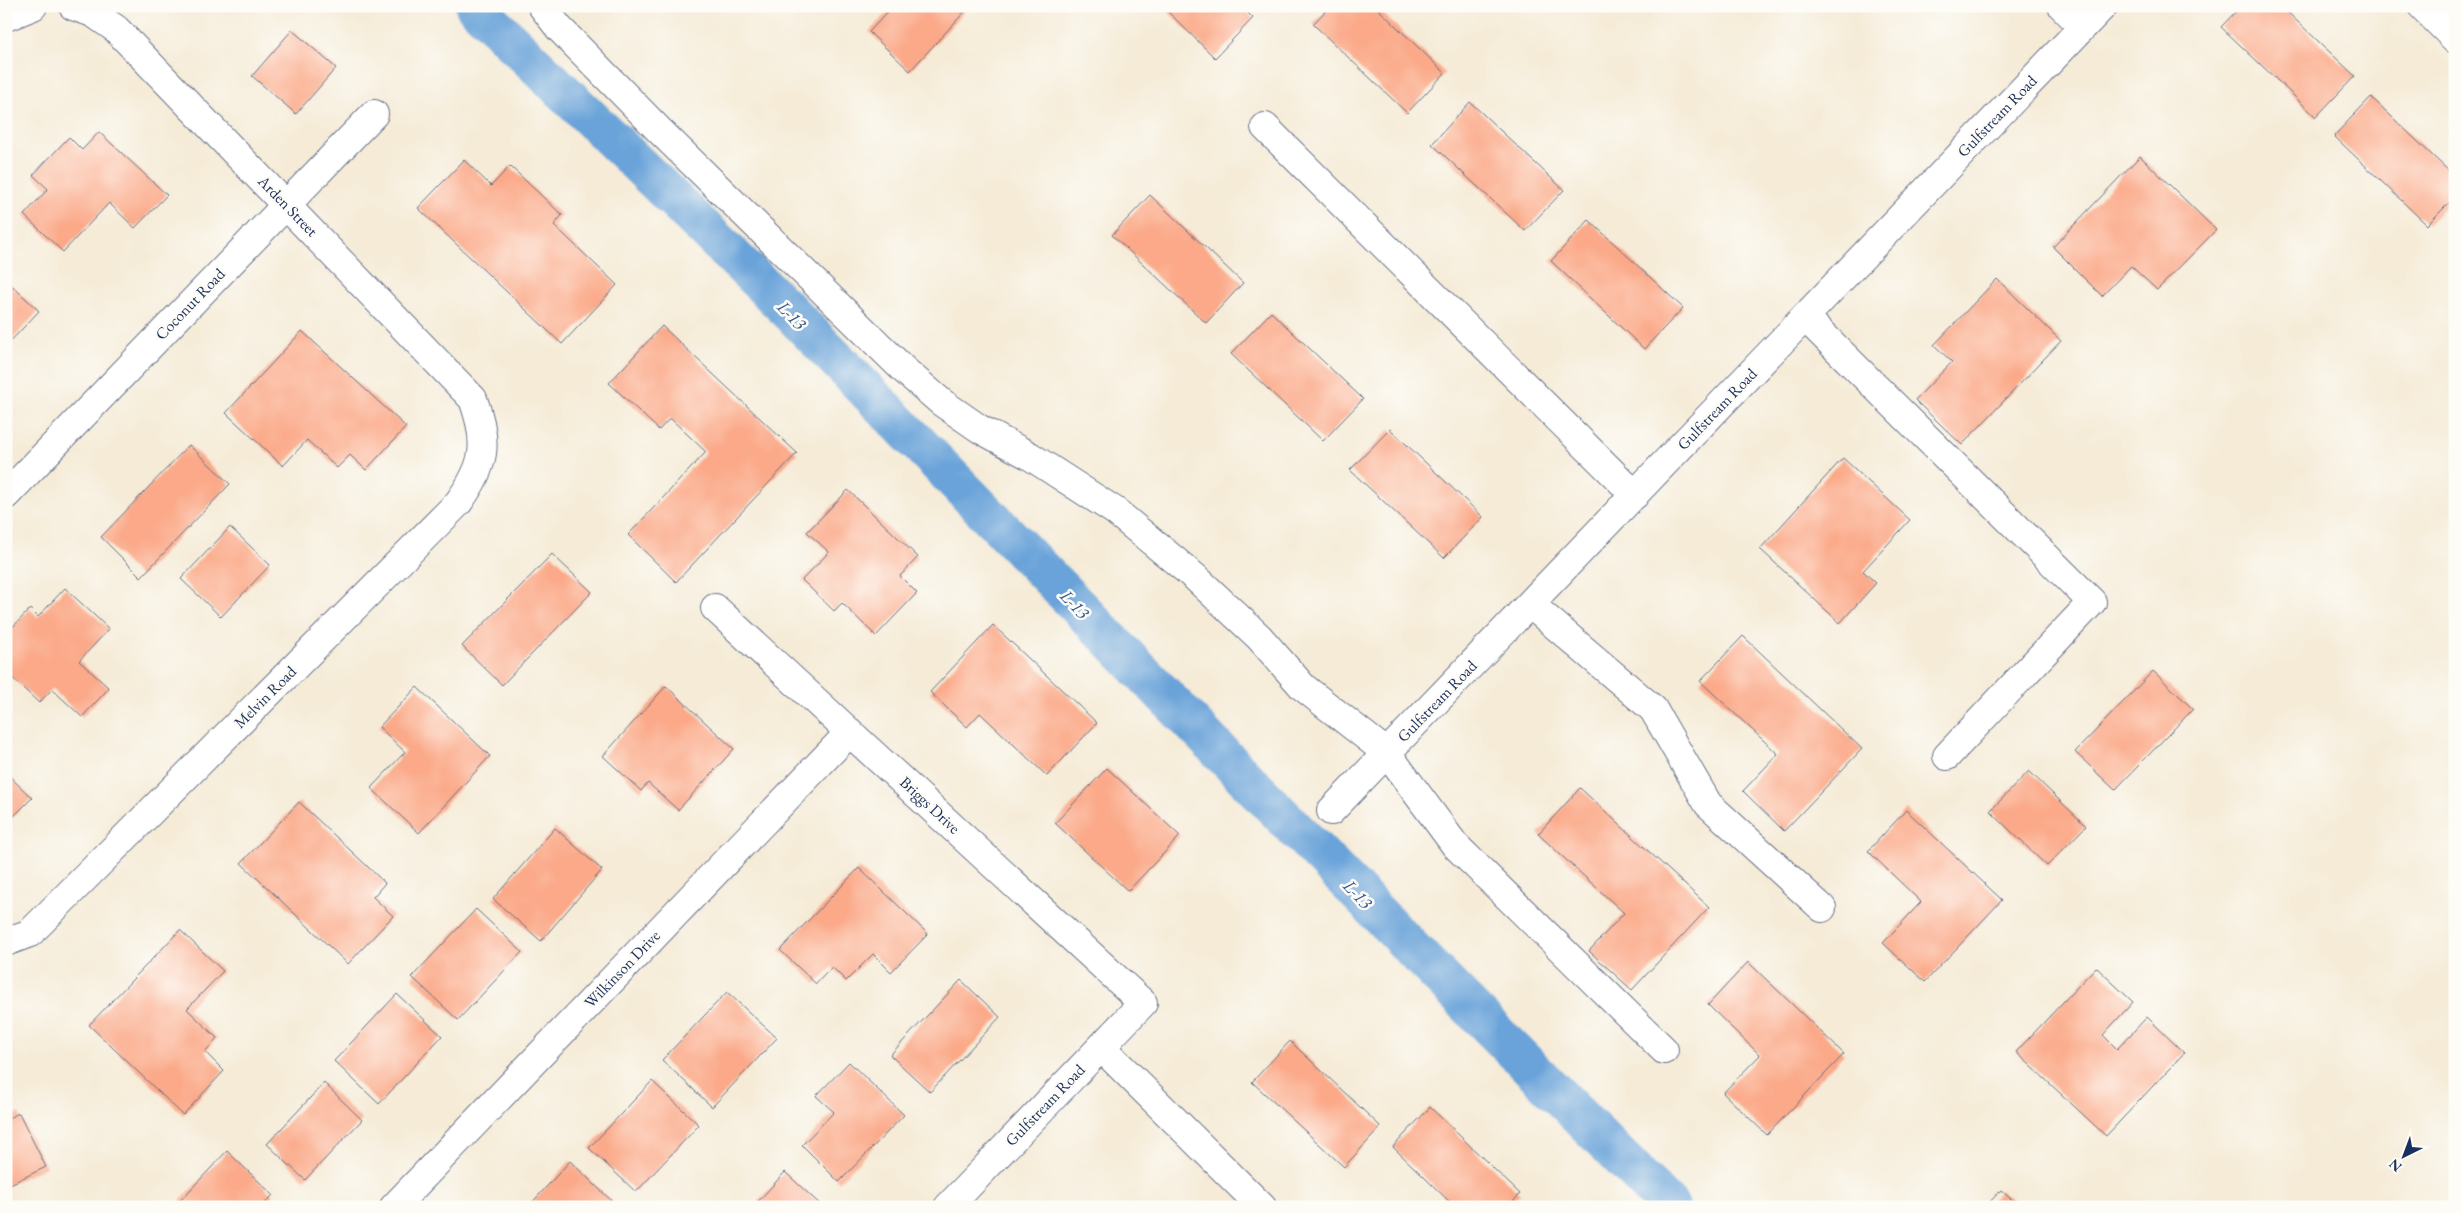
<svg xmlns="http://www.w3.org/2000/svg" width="2461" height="1213" viewBox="0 0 2461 1213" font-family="'EB Garamond',serif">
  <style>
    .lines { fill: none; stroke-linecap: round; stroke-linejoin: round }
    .canal { stroke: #69a3d9; stroke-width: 40 }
    .building { fill: #fba988 }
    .minor-casing { stroke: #677188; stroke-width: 30 }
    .minor { stroke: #fff; stroke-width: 28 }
    .labels { text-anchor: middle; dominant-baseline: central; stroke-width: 5; stroke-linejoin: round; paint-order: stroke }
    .street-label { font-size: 16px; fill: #1b2f5e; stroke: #fdfcf7 }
    .water-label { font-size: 18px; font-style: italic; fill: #3a5d8f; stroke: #fdfcf7 }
  </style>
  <rect width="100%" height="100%" fill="#fdfcf7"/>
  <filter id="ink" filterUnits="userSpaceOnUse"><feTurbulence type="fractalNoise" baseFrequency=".02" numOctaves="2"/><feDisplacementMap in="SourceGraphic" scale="10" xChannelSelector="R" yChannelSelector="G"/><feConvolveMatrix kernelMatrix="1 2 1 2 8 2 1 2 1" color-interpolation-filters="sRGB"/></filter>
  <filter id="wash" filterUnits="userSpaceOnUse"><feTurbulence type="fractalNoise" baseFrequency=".0096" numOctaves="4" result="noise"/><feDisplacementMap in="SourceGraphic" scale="20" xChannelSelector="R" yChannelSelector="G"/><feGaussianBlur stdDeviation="1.12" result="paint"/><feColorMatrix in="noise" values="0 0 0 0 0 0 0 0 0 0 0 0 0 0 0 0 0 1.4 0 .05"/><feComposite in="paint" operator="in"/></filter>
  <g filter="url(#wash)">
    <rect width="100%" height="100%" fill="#f5ebd7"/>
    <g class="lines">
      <path class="canal" d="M475 6 790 312 1432 969 1670 1207"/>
    </g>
    <g id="blocks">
      <path class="building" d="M893 6H970L910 71 869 32Z
        M1162 6H1241L1253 18 1215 58Z
        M1330 6H1375L1445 73 1407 113 1313 24Z
        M2241 6H2281L2355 76 2316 117 2221 27Z
        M292 30 336 68 296 114 252 76Z
        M2371 97 2455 177V197L2427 225 2334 136Z
        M1470 102 1564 190 1525 231 1432 144Z
        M99 132 167 195 135 228 109 203 63 252 24 215 48 189 33 175 69 137 82 150Z
        M2140 156 2216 230 2157 290 2131 266 2102 296 2053 247Z
        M464 160 491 186 510 166 562 215 554 225 617 285 562 344 418 208Z
        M1150 195 1243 283 1206 323 1112 235Z
        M1589 220 1683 308 1644 349 1551 261Z
        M1997 279 2061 341 1962 445 1915 400 1952 362 1934 345Z
        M6 280 39 311 6 346Z
        M1271 312 1363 399 1323 441 1231 354Z
        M662 326 797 453 676 582 628 535 706 452 670 418 659 430 609 383Z
        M302 331 406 427 366 470 350 455 337 468 307 440 283 466 226 413Z
        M1390 429 1483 517 1444 558 1350 470Z
        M189 445 230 484 141 577 101 537Z
        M1843 458 1910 520 1863 571 1876 583 1840 623 1760 549Z
        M848 490 918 557 900 576 917 593 876 636 842 603 834 611 802 580 829 552 807 532Z
        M230 527 270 565 221 617 181 579Z
        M552 554 592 592 502 685 462 646Z
        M65 588 109 629 79 661 109 688 82 717 52 689 39 703 6 672V634L30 609 38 617Z
        M993 625 1097 723 1047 776 980 713 967 727 930 692Z
        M1743 636 1862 749 1784 831 1743 791 1778 754 1700 681Z
        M2153 671 2193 709 2115 790 2075 752Z
        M666 686 734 749 678 810 648 783 641 791 603 756Z
        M417 687 490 756 419 833 371 788 405 752 379 727Z
        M1107 768 1180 836 1128 891 1055 823Z
        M2029 771 2086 826 2047 866 1990 811Z
        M6 773 32 798 9 821 6 819Z
        M1580 788 1709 907 1632 990 1589 951 1624 913 1538 834Z
        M299 802 385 883 373 897 393 916 348 964 241 863Z
        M1906 810 2002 900 1925 982 1883 943 1921 902 1868 851Z
        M555 828 602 870 541 941 493 899Z
        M859 868 928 934 891 972 873 954 846 981 832 967 816 984 780 950Z
        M476 909 522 952 458 1020 412 977Z
        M180 930 223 971 187 1009 217 1038 205 1052 224 1071 183 1115 89 1025Z
        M1748 962 1844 1054 1767 1135 1723 1093 1760 1055 1708 1005Z
        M2096 967 2133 1002 2103 1035 2117 1049 2147 1017 2184 1053 2106 1136 2016 1052Z
        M961 980 1000 1017 930 1092 890 1055Z
        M727 992 777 1038 712 1107 662 1060Z
        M397 994 442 1036 379 1104 334 1061Z
        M1290 1041 1381 1127 1344 1167 1252 1082Z
        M849 1062 904 1115 839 1182 802 1145 834 1112 816 1096Z
        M652 1081 699 1125 636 1192 589 1148Z
        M324 1083 362 1120 305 1180 267 1144Z
        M1430 1107 1520 1194 1508 1207H1455L1393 1147Z
        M19 1113 46 1167 6 1186V1119Z
        M227 1151 273 1195 261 1207H174Z
        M570 1161 618 1207H528Z
        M785 1172 823 1207H753Z
        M2001 1190 2020 1207H1985Z"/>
    </g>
  </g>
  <g filter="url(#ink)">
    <use href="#blocks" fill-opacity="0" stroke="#677188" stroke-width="1"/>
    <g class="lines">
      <g class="minor-casing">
        <path id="minor" d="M542 6 559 28 659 130 903 369 941 402 980 429 1030 456 1115 511 1196 578 1259 637 1303 687 1387 753 1455 845 1664 1050
          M2062 6 2083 27
          M2422 6 2455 39
          M6 17 33 6
          M1265 127 1635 495
          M1805 317 2092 602 1947 756
          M6 495 374 114
          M1530 604 1653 709 1708 804 1822 908
          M715 608 1143 1003 948 1207
          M1331 811 2103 6
          M6 942 30 933 458 503C486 465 489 443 473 399L116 29 93 13 73 6
          M1101 1047 1262 1207
          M394 1207 850 732"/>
      </g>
      <use href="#minor" class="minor"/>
    </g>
  </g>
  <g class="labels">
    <g class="street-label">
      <text transform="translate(1997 116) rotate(-46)">Gulfstream Road</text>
      <text transform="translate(288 206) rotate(46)">Arden Street</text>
      <text transform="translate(190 304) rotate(-46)">Coconut Road</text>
      <text transform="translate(1717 409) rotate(-46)">Gulfstream Road</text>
      <text transform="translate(265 697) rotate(-45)">Melvin Road</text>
      <text transform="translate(1437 701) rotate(-46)">Gulfstream Road</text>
      <text transform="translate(930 805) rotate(43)">Briggs Drive</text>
      <text transform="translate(622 969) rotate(-46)">Wilkinson Drive</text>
      <text transform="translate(1045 1105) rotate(-46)">Gulfstream Road</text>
    </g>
    <g class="water-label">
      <text transform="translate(792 315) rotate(45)">L-13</text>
      <text transform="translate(1075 604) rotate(46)">L-13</text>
      <text transform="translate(1358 894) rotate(46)">L-13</text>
    </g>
  </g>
  <rect width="2461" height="1213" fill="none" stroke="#fdfcf7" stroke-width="25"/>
  <g transform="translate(2404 1156) rotate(222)" stroke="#fdfcf7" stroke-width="4" paint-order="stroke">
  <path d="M0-4L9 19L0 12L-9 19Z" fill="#1b2f5e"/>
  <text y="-8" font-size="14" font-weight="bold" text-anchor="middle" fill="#1b2f5e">N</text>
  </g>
</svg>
